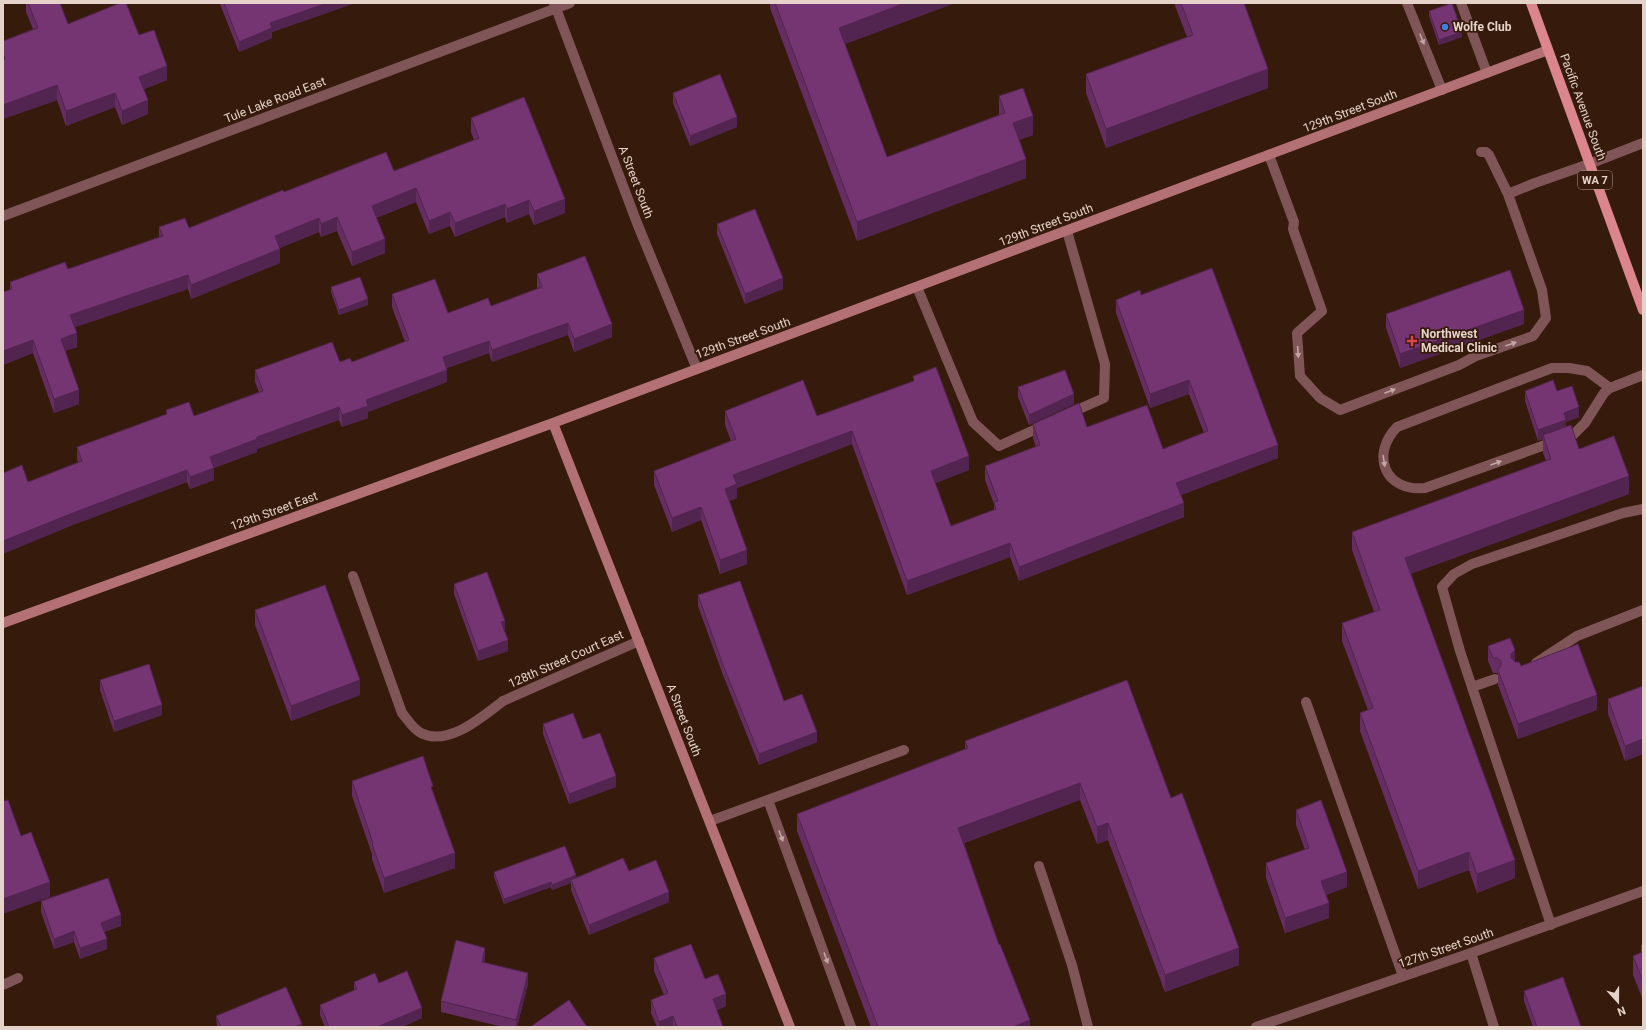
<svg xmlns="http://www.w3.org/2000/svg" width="1646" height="1030" viewBox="0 0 1646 1030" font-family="Roboto,sans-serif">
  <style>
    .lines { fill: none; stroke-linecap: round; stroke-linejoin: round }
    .lane { stroke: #7f5558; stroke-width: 10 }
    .street { stroke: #7f5558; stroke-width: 10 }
    .secondary { stroke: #b37175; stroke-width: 10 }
    .primary { stroke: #db868c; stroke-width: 10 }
    .wall { fill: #652d62 }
    .shaded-wall { fill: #522450 }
    .building { fill: #753472; stroke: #522450 }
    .oneway { fill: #c1a6a1 }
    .shop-dot { fill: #3f7fe0; stroke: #361b0c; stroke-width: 1.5 }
    .health-dot { fill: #e0444e; stroke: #361b0c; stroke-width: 1.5 }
    .labels { text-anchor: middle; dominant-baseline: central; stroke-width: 3.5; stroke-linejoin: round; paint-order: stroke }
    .shield { fill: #361b0c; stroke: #b09b90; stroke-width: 1 }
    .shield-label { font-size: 11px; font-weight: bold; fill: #e5d2c9 }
    .poi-label { font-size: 12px; font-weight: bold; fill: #e5d2c9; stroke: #361b0c; text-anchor: start }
    .street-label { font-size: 12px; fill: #e5d2c9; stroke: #361b0c }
  </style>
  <rect width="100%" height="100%" fill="#361b0c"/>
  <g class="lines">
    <path class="lane" d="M1407 3 1442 90
      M1461 3 1487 73
      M1269 155 1294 222 1293 229 1322 311 1297 333 1300 376 1320 398 1340 410 1459 365 1476 356 1533 336 1546 318 1542 290 1508 194 1489 155 1486 152H1481
      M1508 194 1535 183 1589 164
      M1067 231 1105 364 1104 398 1068 414
      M917 287 973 422 999 446 1045 425
      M1610 388 1587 371 1569 368H1552L1397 427C1370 455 1385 492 1425 488L1573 435 1585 423 1604 393 1610 388 1643 375
      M353 576 402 713C408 720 413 729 421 733 448 747 482 717 503 701
      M1536 663 1577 636 1643 610
      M1472 687 1495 679
      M1306 702 1403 976
      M768 800 851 1027
      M710 821 904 750
      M1039 866 1072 965 1088 1027
      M1551 925 1460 651 1442 587 1454 574 1472 564 1623 513 1643 509
      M3 985 18 978"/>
    <path class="street" d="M554 3 637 223 697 369
      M1589 164 1643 143
      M3 216 570 3
      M503 701 639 641
      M1471 953 1494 1027
      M1256 1027 1471 953 1643 891"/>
    <path class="secondary" d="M553 423 790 1027
      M3 623 553 423 1548 50"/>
    <path class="primary" d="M1531 3 1643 310"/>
  </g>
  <path class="wall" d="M26 3H60L68 24 139 35 167 80 144 89 148 114 122 125 115 107 66 126 57 100 3 119V41L33 29 26 12Z
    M220 3H355L272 32V38L239 52 220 4Z
    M770 3H955L845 44 887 157 999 115V96L1033 135 1019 140 1026 178 857 241 770 8Z
    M1174 3H1244L1268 88 1106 148 1086 93V74L1187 37Z
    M1429 11 1462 37 1439 45 1429 16Z
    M673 93 737 127 690 146 673 103Z
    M471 118 565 213 534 225 529 214 507 223 505 217 455 237 450 226 429 234 416 202 376 218 385 253 352 266 337 231 321 237 319 232 280 248V263L191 299 188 289 75 327 77 347 65 351 79 404 54 413 33 353 3 365V292L10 290V282L68 269 159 237V227L189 228 284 192 394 171 474 140 471 132Z
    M717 224 783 289 745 304 717 234Z
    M537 274 612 337 574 352 568 335 492 362 489 353 447 368V382L368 412V418L342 427 339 420 257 449V452L214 468V480L190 489 187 482 78 523 28 482 78 462 77 459V447L166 415V410L194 416 259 392 255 382V370L340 362H352L405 342 392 307V294L448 313 491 306 538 289 537 287Z
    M331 287 368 305 339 315 331 292Z
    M1141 295 1278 458 1181 495 1184 517 1019 581 1010 557 907 595 852 444 737 488V498L729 501 747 564 720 574 701 520 672 532 654 485V471L731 441 725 425V411L817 416 913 381V376L969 470 935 483 951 526 994 510V504L985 480V466L1036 447 1033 438V424L1087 427 1163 449 1204 433 1189 394 1150 408 1116 313V300Z
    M1386 314 1524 324 1400 368 1386 328Z
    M1018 387 1074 404 1029 425 1018 397Z
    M1525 391H1557L1579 417 1566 422V426L1579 449 1629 494 1410 574 1515 878 1477 893 1469 870 1418 889 1360 731V713L1368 710 1342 641V623L1374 612 1352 550V532L1546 461 1543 453V439L1538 441 1525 401Z
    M454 584 508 651 478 661 454 594Z
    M698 595 784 701 817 742 759 765 723 675 698 606Z
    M255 610 360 695 291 721 255 625Z
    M1488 646 1521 666 1597 710 1518 739 1498 685V674L1497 673H1493L1488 661Z
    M100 680 162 715 114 732 100 690Z
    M1643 686V754L1625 761 1608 714V699Z
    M543 724 583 739 616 787 569 804 543 734Z
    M965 741 1171 798 1239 965 1165 992 1108 840 1097 844 1080 800 964 843 999 945 1030 1027H871L797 831V814L965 749Z
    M352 781 433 791 455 868 384 893 372 859V854L352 796Z
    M1296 810 1347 887 1326 895 1329 918 1285 933 1266 878V863L1305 850 1296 825Z
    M629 871 669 902 589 935 571 890V883L552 890 551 887 504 904 494 877V872L576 877Z
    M41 901 121 926 104 932 107 949 80 959 74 942 54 949 41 912Z
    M1643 944V1000L1633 975V956L1641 952V945Z
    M485 958 484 962 528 984 517 1027H503L441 1012V1001Z
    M654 958 705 979 726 1006 717 1010 723 1027H657L651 1013V1000L664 995 654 971Z
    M354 982 379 983 422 1018 402 1027H325L320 1015V1005L354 990Z
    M1524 991 1581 1027H1533L1524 1001Z
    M216 1016 302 1027H217Z"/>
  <path class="shaded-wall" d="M327 3H355L272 32V38L239 52V42L270 23Z
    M905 3H955L839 46V28Z
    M1462 32V37L1439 45V40Z
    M167 66V80L139 91V77Z
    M1268 69V88L1106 148V129Z
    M57 85V100L3 119V105Z
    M115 93V107L66 126V111Z
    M148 100V114L122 125V111Z
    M1033 116V135L1013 142V123Z
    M737 117V127L690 146V136Z
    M1026 159V178L857 241V222Z
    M416 188V202L372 219V206Z
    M565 199V213L534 225V211Z
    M529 200V214L507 223V209Z
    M505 204V217L455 237V223Z
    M450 212V226L429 234V221Z
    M337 217V231L321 237V224Z
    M319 218V232L275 250V236Z
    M385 239V253L352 266V252Z
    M280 249V263L191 299V285Z
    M188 275V289L70 329V315Z
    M783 278V289L745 304V294Z
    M368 299V305L339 315V310Z
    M1524 310V324L1400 368V354Z
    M568 323V335L492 362V350Z
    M612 324V337L574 352V339Z
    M77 333V347L61 352V339Z
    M33 340V353L3 365V351Z
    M489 341V353L443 369V357Z
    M447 370V382L368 412V418L342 427V415L366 400Z
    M1189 380V394L1150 408V394Z
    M79 390V404L54 413V399Z
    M1074 394V404L1029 425V415Z
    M339 407V420L257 449V452L210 469V457L257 437Z
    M1579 407V417L1566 422V431L1543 435V439L1538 441V430L1564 413Z
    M852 431V444L737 488V498L725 503V489L733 475Z
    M1278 445V458L1176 497V483Z
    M969 456V470L931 485V471Z
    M214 468V480L190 489V477Z
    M187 470V482L78 523 3 554V541L78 511Z
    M1629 476V494L1405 576V558Z
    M1184 503V517L1019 581V567Z
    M701 507V520L672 532V518Z
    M1010 543V557L907 595V581Z
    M747 550V564L720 574V560Z
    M505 621V631L501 622Z
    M508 640V651L478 661V651Z
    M1515 650V665L1511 669V654Z
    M360 680V695L291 721V706Z
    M1597 695V710L1518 739V724Z
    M162 705V715L114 732V721Z
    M817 732V742L759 765V754Z
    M1643 739V754L1625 761V746Z
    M616 776V787L569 804V794Z
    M1080 783V800L958 845V828Z
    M1108 823V840L1097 844V827Z
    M1469 852V870L1418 889V871Z
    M455 853V868L384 893V878Z
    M1515 860V878L1477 893V874Z
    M1347 872V887L1321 896V881Z
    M576 875V881L571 880V883L552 890V885Z
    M50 882V897L3 914V899Z
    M551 882V887L504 904V899Z
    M669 892V902L589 935V925Z
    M1329 903V918L1285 933V918Z
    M121 915V926L101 933V923Z
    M74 931V942L54 949V939Z
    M107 939V949L80 959V948Z
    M485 948V958L482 972V962Z
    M1239 948V965L1165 992V975Z
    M528 973V984L517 1027H516V1020Z
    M726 994V1006L713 1012V999Z
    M422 1008V1018L402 1027H377Z
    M673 1016V1027H659V1022Z
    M1030 1020V1027H1013Z
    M302 1024V1027H294Z"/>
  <path class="building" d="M28 3H60L68 24 120 3H126L139 35 154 30 167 66 139 77 148 100 122 111 115 93 66 111 57 85 3 105V60L5 59 3 53V41L38 28Z
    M224 3H327L270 23 272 28 239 42Z
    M775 3H905L839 28 887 157 1005 113 999 96 1023 88 1033 116 1013 123 1026 159 857 222Z
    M1181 3H1244L1268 69 1106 129 1086 74 1193 35Z
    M1452 3 1462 32 1439 40 1429 11Z
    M720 74 737 117 690 136 673 93Z
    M524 97 565 199 534 211 529 200 507 209 505 204 455 223 450 212 429 221 416 188 372 206 385 239 352 252 337 217 321 224 319 218 275 236 280 249 191 285 188 275 70 315 77 333 61 339 79 390 54 399 33 340 3 351V292L12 289 10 282 65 262 68 269 163 236 159 227 185 218 189 228 283 190 284 192 386 152 394 171 479 138 471 118Z
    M755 209 783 278 745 294 717 224Z
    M585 256 612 324 574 339 568 323 492 350 489 341 443 357 447 370 366 400 368 406 342 415 339 407 257 437V439L210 457 214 468 190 477 187 470 78 511 3 541V473L22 465 28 482 82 461 77 447 167 414 166 410 189 402 194 416 263 391 255 370 332 342 340 362 350 358 352 362 409 340 392 294 435 279 448 313 488 298 491 306 542 287 537 274Z
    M1212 268 1278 445 1176 483 1184 503 1019 567 1010 543 907 581 852 431 733 475 737 484 725 489 747 550 720 560 701 507 672 518 654 471 736 439 725 411 803 380 817 416 914 381 913 376 936 367 969 456 931 471 951 526 996 509 994 502 998 501 985 466 1040 445 1033 424 1079 403 1087 427 1147 405 1163 449 1208 431 1189 380 1150 394 1116 300 1140 290 1141 295Z
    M1510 270 1524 310 1400 354 1386 314Z
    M360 277 368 299 339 310 331 287Z
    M1065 370 1074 394 1029 415 1018 387Z
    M1553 380 1557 391 1572 386 1579 407 1564 413 1566 420 1538 430 1525 391Z
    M1571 425 1579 449 1614 436 1629 476 1405 558 1515 860 1477 874 1469 852 1418 871 1360 713 1373 708 1342 623 1380 610 1352 532 1551 459 1543 435Z
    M487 572 505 621 501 622 508 640 478 651 454 584Z
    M740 581 784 701 802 694 817 732 759 754 723 665 698 595Z
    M325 585 360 680 291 706 255 610Z
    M1510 638 1515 650 1511 654V658L1515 662H1519L1521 666 1578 644 1597 695 1518 724 1498 670 1501 666V661L1497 658H1493L1488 646Z
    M149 664 162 705 114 721 100 680Z
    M1127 680 1171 798 1182 793 1239 948 1165 975 1108 823 1097 827 1080 783 958 828 999 945 1000 944 1030 1020 1013 1027H878L797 814 968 748 965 741Z
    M1643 686V739L1625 746 1608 699Z
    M573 713 583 739 600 733 616 776 569 794 543 724Z
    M423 756 433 786 431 787 455 853 384 878 372 844 373 843 352 781Z
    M8 800 21 836 31 832 50 882 3 899V801Z
    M1321 800 1347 872 1321 881 1329 903 1285 918 1266 863 1309 848 1296 810Z
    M565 846 576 875 552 885 551 882 504 899 494 872Z
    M623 858 629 871 656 860 669 892 589 925 571 880Z
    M108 878 121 915 101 923 107 939 80 948 74 931 54 939 41 901Z
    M456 940 485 948 482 962 528 973 516 1020 441 1001Z
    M691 944 705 979 718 974 726 994 713 999 723 1027H677L673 1016 659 1022 651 1000 668 993 654 958Z
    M1643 952V981L1633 956Z
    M407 971 422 1008 377 1027H329L320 1005 357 989 354 982 375 973 379 983Z
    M1563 977 1581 1027H1537L1524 991Z
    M286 987 302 1024 294 1027H221L216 1016Z
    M569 1000 587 1027H530Z"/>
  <defs><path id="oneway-solid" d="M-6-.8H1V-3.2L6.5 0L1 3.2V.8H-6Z"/></defs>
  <g class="oneway">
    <use href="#oneway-solid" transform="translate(1422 39) rotate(68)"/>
    <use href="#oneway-solid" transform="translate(1511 344) rotate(-20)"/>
    <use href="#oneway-solid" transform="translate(1298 352) rotate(86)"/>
    <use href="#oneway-solid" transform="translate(1390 391) rotate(-21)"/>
    <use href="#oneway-solid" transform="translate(1384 461) rotate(81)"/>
    <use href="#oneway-solid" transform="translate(1496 463) rotate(-20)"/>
    <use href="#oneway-solid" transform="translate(781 836) rotate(70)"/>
    <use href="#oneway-solid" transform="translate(826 958) rotate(70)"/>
  </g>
  <circle class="shop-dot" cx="1445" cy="27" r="4"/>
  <path class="health-dot" d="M1410 335h4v4h4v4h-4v4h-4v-4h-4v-4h4z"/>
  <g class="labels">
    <rect class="shield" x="1578" y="171" width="34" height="18" rx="3"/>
    <g class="shield-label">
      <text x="1595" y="180">WA 7</text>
    </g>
    <g class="poi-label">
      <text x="1453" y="27">Wolfe Club</text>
      <text x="1421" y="334">Northwest<tspan x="1421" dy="14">Medical Clinic</tspan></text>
    </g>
    <g class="street-label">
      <text transform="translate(275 100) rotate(-21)">Tule Lake Road East</text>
      <text transform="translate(1583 107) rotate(70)">Pacific Avenue South</text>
      <text transform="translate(1350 111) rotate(-21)">129th Street South</text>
      <text transform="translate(636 182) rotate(69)">A Street South</text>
      <text transform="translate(1046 225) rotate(-21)">129th Street South</text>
      <text transform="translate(743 338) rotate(-20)">129th Street South</text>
      <text transform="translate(274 511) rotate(-20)">129th Street East</text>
      <text transform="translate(566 659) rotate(-24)">128th Street Court East</text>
      <text transform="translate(684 720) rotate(69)">A Street South</text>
      <text transform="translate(1446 948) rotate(-19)">127th Street South</text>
    </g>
  </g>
  <rect width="1646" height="1030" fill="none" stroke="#e5d2c9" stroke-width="8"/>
  <g transform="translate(1618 1002) rotate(159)" stroke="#361b0c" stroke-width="3" paint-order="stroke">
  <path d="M0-3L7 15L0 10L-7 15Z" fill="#e5d2c9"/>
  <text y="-6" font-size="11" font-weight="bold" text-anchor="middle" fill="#e5d2c9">N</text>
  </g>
</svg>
